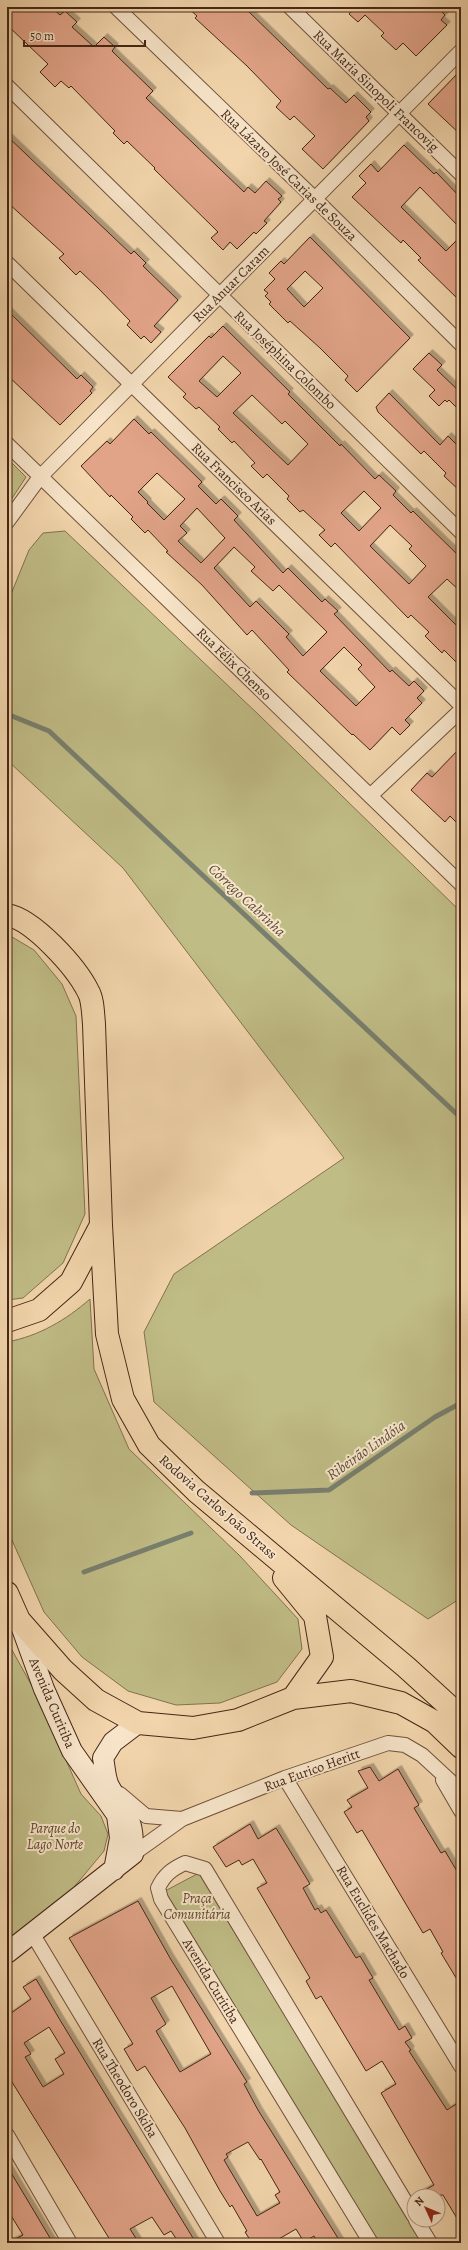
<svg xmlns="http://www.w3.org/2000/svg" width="468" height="2250" viewBox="0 0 468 2250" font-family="Alegreya,serif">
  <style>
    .green { fill: #c0bc86; stroke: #82724e }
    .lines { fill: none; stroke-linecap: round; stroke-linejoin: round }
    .stream { stroke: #797f6e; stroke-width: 5 }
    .building { fill: #e2a489; stroke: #452716; fill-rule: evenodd; filter: url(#shadow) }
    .street-casing { stroke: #70523c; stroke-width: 16 }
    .secondary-casing { stroke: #452716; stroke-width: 22 }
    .highway-casing { stroke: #452716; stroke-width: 24 }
    .street { stroke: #f7e4c9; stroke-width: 14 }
    .secondary { stroke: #f7e4c9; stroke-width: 20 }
    .highway { stroke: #f2d5ac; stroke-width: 22 }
    .labels { text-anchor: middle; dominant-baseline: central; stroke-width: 4; stroke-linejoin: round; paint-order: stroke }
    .street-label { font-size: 14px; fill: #452716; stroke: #f7e4c9 }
    .park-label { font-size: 14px; font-style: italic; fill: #5e452c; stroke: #f7e4c9 }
    .water-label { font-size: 15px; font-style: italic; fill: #5a4c3b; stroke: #f7e4c9 }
  </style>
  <defs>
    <filter id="shadow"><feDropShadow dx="3.5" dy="-3.5" stdDeviation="0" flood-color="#0004"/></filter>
  </defs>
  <rect width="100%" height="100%" fill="#f2d5ac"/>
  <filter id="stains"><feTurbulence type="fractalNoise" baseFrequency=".005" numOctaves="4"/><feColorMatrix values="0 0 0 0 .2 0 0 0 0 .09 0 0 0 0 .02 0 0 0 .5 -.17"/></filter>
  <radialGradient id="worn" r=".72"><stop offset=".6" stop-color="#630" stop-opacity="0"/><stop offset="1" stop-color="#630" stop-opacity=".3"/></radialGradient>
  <path class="green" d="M7 458 26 477 7 506Z
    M65 531 259 715 461 912V1598L428 1619 291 1525 154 1402 144 1332 174 1274 344 1158 123 868 7 760V604L29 550 43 533Z
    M7 934 34 950 62 984 76 1016 85 1214 63 1263 23 1298 7 1300Z
    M90 1299 94 1369 129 1449 240 1556 298 1619 302 1649 277 1682 220 1703 176 1705 128 1691 82 1657 44 1612 7 1529V1342C39 1336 66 1320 90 1299Z
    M7 1641 37 1695 81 1794 101 1816 108 1834 104 1851 65 1898 7 1944Z
    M199 1873 423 2243H379L165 1891Z"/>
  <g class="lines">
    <path class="stream" d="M7 714 49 731 461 1118
      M252 1493 329 1490 435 1417 461 1403
      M84 1572 191 1533"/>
  </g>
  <path class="building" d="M7 7H51L60 15 65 11 77 22 72 27 94 47 104 37 115 47 112 51 153 91 146 98 244 192 248 187 255 193 266 181 282 196 278 199 281 202 264 221 267 223 256 234 254 232 237 249 230 242 223 250 211 238 218 232 154 169 155 168 127 141 124 144 113 133 115 131 71 86 69 88 61 81 55 87 40 72 48 64 7 25Z
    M187 7H244L328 89 330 88 346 103 354 95 371 112 366 117 369 121 323 169 302 149 315 136 294 116 290 120 276 107 281 101 247 66 195 18 197 16Z
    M355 7H437L445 15 441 20 447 25 416 56 403 43 396 50 381 36 384 33 365 15 358 22 349 14Z
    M461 70V135L428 104Z
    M7 136 131 254 134 251 146 263 143 266 178 300 154 326 161 332 151 343 144 336 141 339 127 325 130 321 98 288 80 271 76 275 59 258 64 254 7 202Z
    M404 145 434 174 436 172 461 198V229L420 187 401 207 446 251 461 236V302L418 260 421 258 403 240 401 243 352 197 366 183 359 176 371 164 378 172Z
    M310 237 410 338 357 392 345 380 348 376 320 348 290 321 288 323 269 304 271 302 265 296 268 293 264 290 275 279 269 273 281 261 284 264ZM305 271 323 288 304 307 287 289Z
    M7 310 77 379 81 375 93 387 90 391 92 393 60 425 7 375Z
    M223 326 290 392 288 394 340 446 341 444 375 479 379 475 396 491 393 495 411 513 413 511 461 558V592L447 579 428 597 461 630V667L444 650 442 653 425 636 429 632 411 615 408 618 335 543 331 547 319 535 325 530 303 510 300 512 287 499 289 496 267 474 263 478 251 466 255 463 234 441 232 443 218 429 220 427 199 407 196 409 183 397 186 394 168 377 209 336 211 338ZM223 356 241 373 217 397 199 381ZM252 395 282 424 285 421 308 444 288 465 233 413ZM364 491 381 508 359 531 341 513ZM390 525 412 546 409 549 426 566 409 584 370 546Z
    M429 353 442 365 437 370 461 393V412L449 400 447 402 445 400 439 406 429 396 435 390 413 369Z
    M389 393 440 445 448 436 461 449V492L444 476 446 473 424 451 421 454 378 412 376 407Z
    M134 419 149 434 151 432 202 482 198 486 216 504 221 499 238 516 234 520 283 573 288 568 322 602 325 599 338 611 334 614 390 672 392 670 409 686 414 681 424 691 417 698 422 703 405 720 410 725 400 735 392 727 370 750 353 734 352 735 287 672 289 670 252 630 247 635 202 585 166 552 168 551 148 530 145 533 131 519 133 517 111 495 110 497 81 466 107 441 110 444ZM157 473 185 499 164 520 147 503 148 502 138 492ZM197 508 225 538 201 563 178 541 187 533 180 526ZM234 547 255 567 251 571 273 591 279 585 327 632 303 656 286 637 289 634 256 601 250 607 214 568ZM344 647 362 665 358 669 375 687 356 706 320 671Z
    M461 747V827L450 816 445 822 411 790 427 773 432 777Z
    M370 1767 379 1781 398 1769 419 1805 414 1808 441 1853 445 1851 461 1878V1986L441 1953 443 1952 430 1929 423 1933 362 1830 357 1833 344 1812 352 1807 347 1800 368 1788 358 1771Z
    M250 1824 258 1839 276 1828 310 1884 303 1888 315 1910 318 1908 321 1913 326 1910 356 1958 360 1956 373 1978 369 1980 399 2030 405 2026 412 2038 405 2042 411 2050 409 2051 447 2110 461 2101V2225L443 2195 414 2196 434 2185 381 2093 396 2084 382 2061 366 2071 321 1996 316 1999 306 1981 310 1978 257 1888 267 1883 253 1859 242 1865 239 1860 226 1867 213 1847Z
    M138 1901 170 1958 247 2082 244 2084 258 2110 341 2243H318L314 2236 304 2242 296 2229 272 2243H252L245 2232 247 2231 232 2205 230 2207 220 2191 185 2128 145 2066 137 2071 124 2049 133 2044 69 1938ZM172 1986 211 2054 180 2072 156 2031 166 2024 151 1998ZM248 2142 260 2160 261 2159 280 2192 275 2195 280 2203 257 2216 224 2160 228 2157 226 2154Z
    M36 1979 60 2020 196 2243H179L171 2231 164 2235 152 2217 130 2229 139 2243H112L7 2074V2016L31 1999 23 1987ZM49 2027 65 2053 55 2059 64 2074 43 2087 25 2057 31 2054 24 2043Z
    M7 2166 28 2201 53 2243H8L23 2235 7 2209Z"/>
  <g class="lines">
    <g class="street-casing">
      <path id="street" d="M116 7 315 199 461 344
        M290 7 461 174
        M7 86 461 532
        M7 263 461 705
        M7 444 461 884
        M7 522 40 477 461 51
        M370 796 461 710
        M285 1778 461 2066
        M443 1780 461 1811
        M120 1794 146 1816 182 1819
        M133 1854 182 1819 285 1778 388 1743 405 1745 422 1755 461 1791
        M32 1933 218 2243
        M7 2135 70 2243
        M416 2220 430 2243
        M371 2243 161 1899 158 1888C164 1875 172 1869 185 1863L205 1869 414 2216"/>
    </g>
    <g class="secondary-casing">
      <path id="secondary" d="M20 1623 44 1689 72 1751 117 1815 120 1838 114 1870
        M7 1953 133 1854C134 1815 126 1817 109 1786 105 1778 105 1767 103 1758L113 1742 138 1723"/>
    </g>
    <g class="highway-casing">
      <path id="highway" d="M7 915C33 919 76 967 88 991 93 999 93 1014 94 1024L101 1225 71 1282 39 1310 7 1321
        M101 1225 107 1334 123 1399 149 1445 196 1491 406 1667 461 1717
        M284 1578 315 1616 322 1657 293 1698
        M7 1593 19 1620 63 1670 96 1700 138 1723 193 1728 238 1720 293 1698 351 1691 401 1703 435 1722 461 1747"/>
    </g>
    <use href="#street" class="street"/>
    <use href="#secondary" class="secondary"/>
    <use href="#highway" class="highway"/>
  </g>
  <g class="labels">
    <g class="street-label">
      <text transform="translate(376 91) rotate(44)">Rua Maria Sinopoli Francovig</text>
      <text transform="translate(289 175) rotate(44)">Rua Lázaro José Carias de Souza</text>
      <text transform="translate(231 284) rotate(-45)">Rua Anuar Caram</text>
      <text transform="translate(285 360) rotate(44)">Rua Joséphina Colombo</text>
      <text transform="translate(234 484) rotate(44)">Rua Francisco Arias</text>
      <text transform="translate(234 664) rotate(44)">Rua Félix Chenso</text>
      <text transform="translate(218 1507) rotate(41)">Rodovia Carlos João Strass</text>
      <text transform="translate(52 1703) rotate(67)">Avenida Curitiba</text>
      <text transform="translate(312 1770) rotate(-20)">Rua Eurico Heritt</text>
      <text transform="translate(373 1922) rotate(59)">Rua Euclides Machado</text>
      <text transform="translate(211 1981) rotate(59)">Avenida Curitiba</text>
      <text transform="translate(125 2088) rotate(59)">Rua Theodoro Skiba</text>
    </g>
    <g class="park-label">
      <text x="55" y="1828">Parque do<tspan x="55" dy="16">Lago Norte</tspan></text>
      <text x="197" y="1898">Praça<tspan x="197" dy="16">Comunitária</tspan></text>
    </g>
    <g class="water-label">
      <text transform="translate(247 900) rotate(43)">Córrego Cabrinha</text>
      <text transform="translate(366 1450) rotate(-35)">Ribeirão Lindóia</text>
    </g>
  </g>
  <rect width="468" height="2250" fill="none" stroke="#f2d5ac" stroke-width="24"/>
  <rect x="8" y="8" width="452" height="2234" fill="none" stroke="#452716" stroke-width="2"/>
  <rect x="12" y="12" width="444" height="2226" fill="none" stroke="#452716"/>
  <g transform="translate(426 2208) rotate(314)"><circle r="19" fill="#f7e4c9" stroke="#b09881"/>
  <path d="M0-3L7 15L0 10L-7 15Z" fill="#8f2418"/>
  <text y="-6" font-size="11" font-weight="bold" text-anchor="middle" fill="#452716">N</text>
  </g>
  <path d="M24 40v6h121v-6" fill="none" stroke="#452716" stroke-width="2"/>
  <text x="30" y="40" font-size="12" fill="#452716" stroke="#f7e4c9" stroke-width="3" paint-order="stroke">50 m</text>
  <rect width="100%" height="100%" filter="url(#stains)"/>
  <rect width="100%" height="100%" fill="url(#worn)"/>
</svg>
